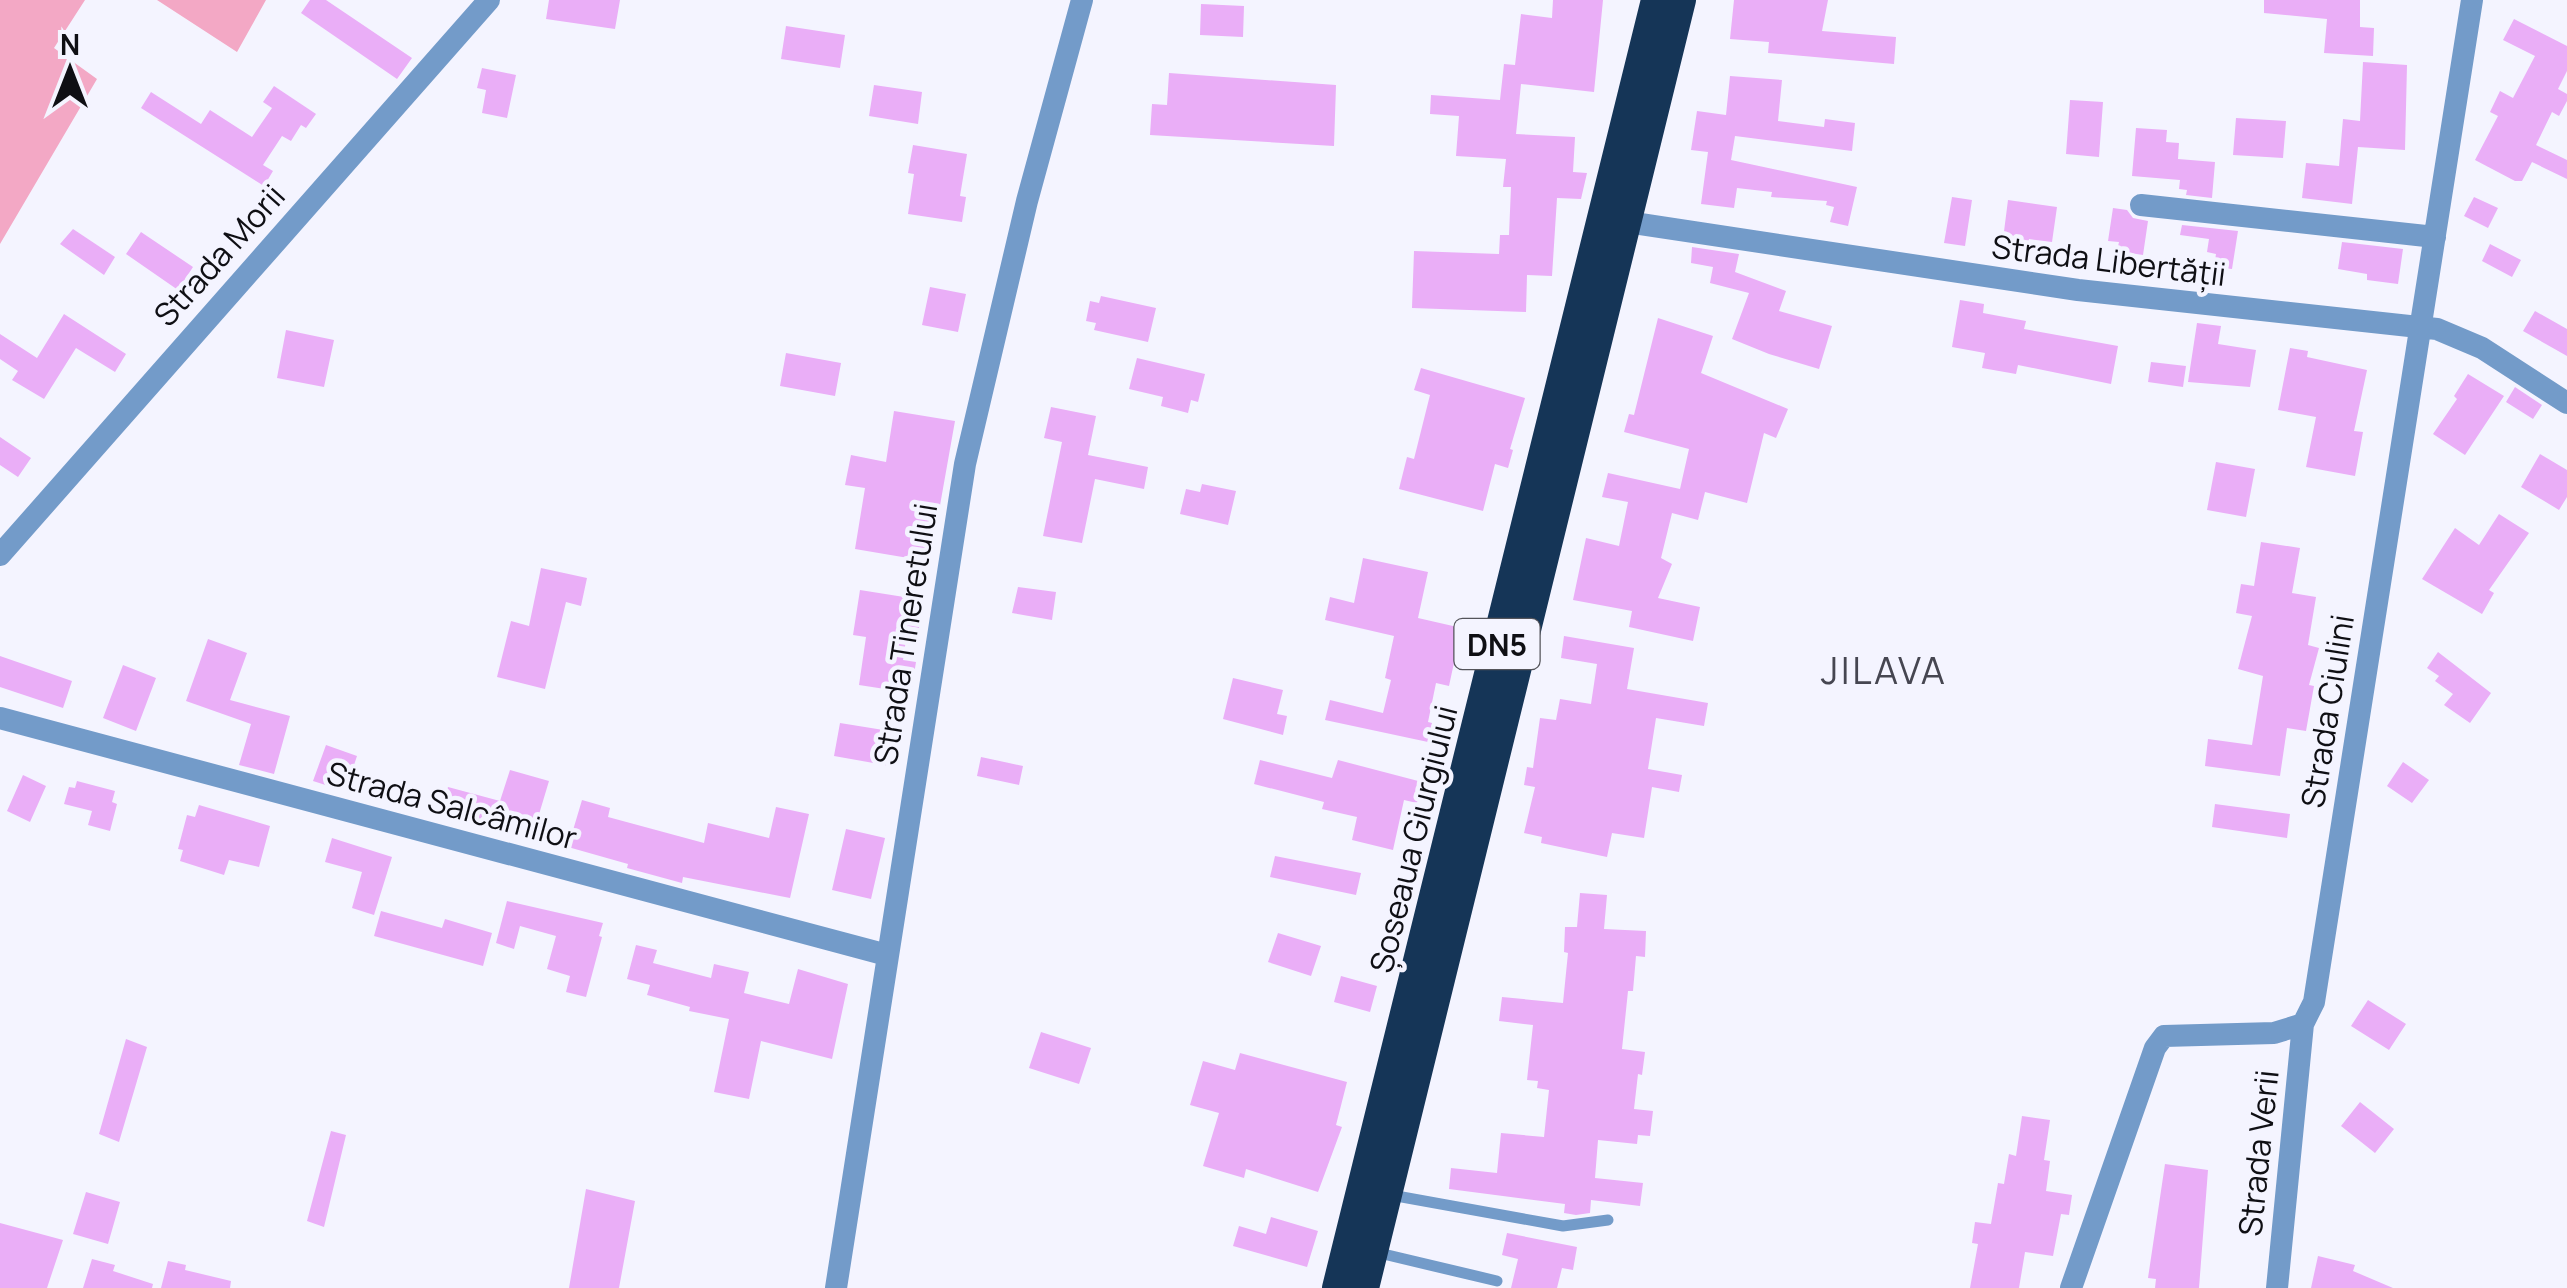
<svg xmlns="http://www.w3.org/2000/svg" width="2567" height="1288" viewBox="0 0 2567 1288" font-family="Manrope,sans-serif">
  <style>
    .green { fill: #f3a8c5 }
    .building { fill: #eaaef7 }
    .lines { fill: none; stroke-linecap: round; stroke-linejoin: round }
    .lane { stroke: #739bc9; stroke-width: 11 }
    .street { stroke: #739bc9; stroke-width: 22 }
    .highway { stroke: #153557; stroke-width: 30 }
    .labels { text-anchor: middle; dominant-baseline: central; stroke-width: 9; stroke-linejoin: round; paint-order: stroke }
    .shield { fill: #f4f4ff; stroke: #54545a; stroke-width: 2.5 }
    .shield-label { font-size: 30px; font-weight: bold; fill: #0f0f14 }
    .street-label { font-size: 32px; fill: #0f0f14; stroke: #f4f4ff }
    .quarter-label { font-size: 38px; letter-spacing: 2.5px; fill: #464651; stroke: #f4f4ff }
  </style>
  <rect width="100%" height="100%" fill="#f4f4ff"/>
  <path class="green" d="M0 0H85L54 48 97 79 0 244Z
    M157 0H266L237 52Z"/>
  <path class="building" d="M310 0H326L412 58 397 79 301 13Z
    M549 0H620L615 29 546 19Z
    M1553 0H1603L1594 92 1521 84 1516 134 1575 137 1573 172 1587 173 1581 199 1557 198 1552 276 1527 275 1526 312 1412 308 1414 251 1499 254 1500 235H1509L1511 187H1503L1506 159 1456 156 1459 116 1430 114 1431 95 1500 100 1504 64 1515 65 1521 14 1552 18Z
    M1734 0H1828L1822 31 1896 37 1894 64 1768 53 1769 42 1730 39Z
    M2264 0H2360V27L2374 28 2373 56 2324 53 2327 19 2264 13Z
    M1201 4 1244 6 1243 37 1200 35Z
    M2514 19 2567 46V71L2558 89 2567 94V101L2559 116 2552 112 2536 145 2567 160V179L2532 162 2522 181H2515L2475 160 2498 116 2490 112 2500 91 2513 98 2535 56 2503 40Z
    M786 26 845 35 840 68 781 59Z
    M2363 62 2407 65 2405 150 2358 147 2352 204 2302 198 2306 163 2339 166 2343 119 2360 121Z
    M482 68 516 75 507 118 482 113 486 90 477 88Z
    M1169 73 1336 85 1334 146 1150 135 1152 104 1167 105Z
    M1730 76 1782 80 1778 121 1824 127 1825 119 1855 123 1852 151 1735 136 1731 160 1857 187 1848 226 1830 222 1834 207 1826 205 1827 201 1771 197 1772 192 1737 188 1734 208 1701 204 1708 152 1691 150 1697 111 1726 115Z
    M874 85 922 92 918 124 869 116Z
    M274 86 316 114 306 128 301 125 291 141 282 136 263 165 273 171 264 186 141 108 151 92 201 124 210 110 252 137 272 108 263 102Z
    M2070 100 2103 102 2099 157 2066 154Z
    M2236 118 2286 121 2283 158 2233 155Z
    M2136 128 2167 130 2166 142 2179 143 2178 159 2215 162 2212 198 2186 195 2187 190 2179 189 2180 180 2132 176Z
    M913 145 967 154 960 196 966 197 962 222 908 214 914 174 908 173Z
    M1952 197 1972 200 1965 246 1944 243Z
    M2474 197 2498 208 2488 228 2464 216Z
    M2008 200 2057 207 2052 242 2029 239 2027 258 2001 255Z
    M2113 208 2127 210 2133 218 2148 221 2143 255 2117 251 2119 242 2108 241Z
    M2182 225 2238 231 2232 269 2214 267 2216 254 2207 252 2209 239 2180 235Z
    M73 229 115 257 104 275 60 244Z
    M141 232 193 267 178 290 126 254Z
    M2342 242 2403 249 2398 284 2367 280V274L2338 269Z
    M2490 244 2521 260 2512 277 2482 261Z
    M1692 247 1739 254 1735 272 1786 291 1779 311 1832 326 1819 369 1769 354 1732 339 1749 293 1710 283 1713 267 1691 263Z
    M930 287 966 294 958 332 922 325Z
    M1101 296 1156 308 1148 342 1094 330 1096 323 1086 321 1090 301 1099 303Z
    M1960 300 1984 304 1983 313 2026 321 2024 329 2118 346 2111 384 2018 365 2016 374 1982 368 1985 353 1952 347Z
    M2535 311 2567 329V356L2523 331Z
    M64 314 126 354 115 372 76 348 44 399 12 380 18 371 0 359V334L37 358Z
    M1658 318 1713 336 1701 373 1788 409 1776 438 1764 433 1747 503 1705 492 1698 520 1672 513 1661 558 1672 564 1658 598 1700 607 1693 641 1629 627 1632 611 1573 600 1586 538 1619 546 1628 502 1602 497 1608 473 1680 489 1689 449 1624 432 1629 414 1634 415Z
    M2197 323 2221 326 2218 344 2256 350 2250 387 2188 382Z
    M286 330 334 340 324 387 277 378Z
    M2290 348 2308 351 2307 357 2367 370 2354 431 2363 432 2355 476 2306 467 2316 417 2278 410Z
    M786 353 841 363 835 396 780 386Z
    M1137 358 1205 374 1198 402 1191 400 1188 413 1161 406 1163 397 1129 389Z
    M2151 362 2186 366 2183 387 2148 382Z
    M1421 368 1525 398 1510 449 1513 450 1508 468 1495 464 1483 511 1399 489 1407 457 1414 459 1430 395 1414 390Z
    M2468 374 2504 396 2465 455 2433 434 2457 399 2454 396Z
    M2515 387 2542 405 2533 419 2506 402Z
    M1051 407 1096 416 1088 455 1148 467 1144 489 1095 479 1082 543 1043 536 1062 442 1044 438Z
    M894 411 955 421 939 511 934 510 926 561 855 549 865 488 845 485 851 455 886 462Z
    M0 437 31 458 18 477 0 465Z
    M2540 454 2567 470V497L2559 510 2521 487Z
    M2216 462 2255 469 2246 517 2207 510Z
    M1202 484 1236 491 1228 525 1180 514 1186 489 1200 492Z
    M2499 514 2529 533 2489 590 2494 593 2482 614 2422 579 2455 528 2479 545Z
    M2261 542 2300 548 2292 593 2316 597 2308 645 2319 648 2309 685 2314 686 2306 731 2287 728 2280 776 2205 766 2208 739 2252 745 2263 676 2238 669 2252 616 2236 613 2241 584 2254 586Z
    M1363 558 1428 572 1418 618 1466 629 1462 645 1458 644 1449 686 1436 683 1428 722 1432 723 1428 742 1325 720 1330 700 1383 713 1391 680 1385 678 1394 636 1325 620 1330 597 1354 603Z
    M541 568 587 578 581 606 566 602 545 689 497 677 511 621 529 626Z
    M1018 587 1056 592 1052 620 1012 613Z
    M860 590 923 600 919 628 908 626 903 660 916 662 911 693 859 685 866 637 853 635Z
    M1564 636 1634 648 1627 689 1708 703 1704 726 1656 718 1648 769 1682 775 1679 792 1652 787 1644 838 1612 833 1607 857 1541 843 1542 837 1524 833 1535 787 1524 785 1527 767 1533 768 1540 718 1556 720 1560 699 1591 704 1597 664 1561 658Z
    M208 639 247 653 230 700 290 716 274 774 239 765 251 724 186 701Z
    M2438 652 2491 693 2470 723 2444 705 2453 694 2435 681 2439 676 2427 668Z
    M0 656 72 681 63 708 0 687Z
    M123 665 156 678 136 731 103 718Z
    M1233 678 1283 690 1277 714 1287 716 1283 735 1223 719Z
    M840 723 902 733 896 767 834 756Z
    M326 745 357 756 349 780 342 777 338 789 313 781Z
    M981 757 1023 766 1019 785 977 776Z
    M1260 760 1332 778 1338 760 1422 782 1417 803 1404 800 1393 850 1352 840 1357 817 1322 809 1324 802 1254 784Z
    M2403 762 2429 780 2412 803 2387 786Z
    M510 770 549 781 531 841 440 814 448 787 500 801Z
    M23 775 46 786 30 822 7 811Z
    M77 781 115 791 112 802 117 804 110 831 88 825 92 811 64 804 69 787 75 788Z
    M582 800 610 808 608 817 704 843 708 823 769 838 776 807 809 814 790 898 683 877 682 883 627 868 628 864 568 847Z
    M2215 804 2290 814 2287 838 2212 827Z
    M199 805 270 826 259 867 229 860 224 875 180 861 183 850 178 849 187 815 195 817Z
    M846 829 885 838 871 899 832 890Z
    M332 838 392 857 374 915 352 908 362 872 325 862Z
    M1275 856 1361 873 1356 895 1270 877Z
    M1580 893 1607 895 1604 929 1646 931 1645 957 1636 956 1633 991H1628L1622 1049 1645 1052 1642 1075 1638 1074 1634 1109 1653 1111 1650 1136 1638 1135 1637 1144 1598 1140 1595 1178 1643 1183 1640 1206 1591 1200 1590 1213 1576 1215 1564 1213 1565 1204 1449 1189 1451 1168 1497 1173 1501 1133 1544 1137 1549 1090 1537 1088 1538 1081 1527 1080 1533 1025 1499 1021 1502 997 1563 1003 1568 953 1564 952 1565 927H1577Z
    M507 901 603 923 599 936 602 937 586 997 566 992 570 976 547 969 556 936 520 926 514 949 496 943Z
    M381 911 442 928 445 919 492 933 483 966 374 936Z
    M1278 933 1321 946 1311 976 1268 962Z
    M636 945 657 950 653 963 711 978 714 964 749 972 744 993 789 1004 798 969 848 984 832 1059 761 1041 749 1099 714 1092 729 1019 689 1011 690 1007 647 995 650 985 627 979Z
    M1341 976 1377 986 1370 1012 1334 1002Z
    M2368 1000 2406 1024 2389 1050 2351 1026Z
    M1041 1032 1091 1048 1079 1084 1029 1068Z
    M126 1039 147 1047 119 1142 99 1134Z
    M1240 1053 1347 1082 1336 1125 1342 1127 1318 1192 1246 1169 1244 1178 1203 1166 1219 1113 1190 1105 1203 1061 1235 1070Z
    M2360 1102 2394 1129 2375 1153 2341 1126Z
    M2022 1116 2050 1120 2044 1160 2050 1161 2046 1191 2072 1195 2069 1215 2061 1214 2053 1256 2025 1252 2019 1288H1970L1978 1244 1972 1243 1975 1222 1991 1224 1998 1183 2004 1184 2009 1154 2016 1156Z
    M331 1131 346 1135 324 1227 307 1221Z
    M2165 1164 2208 1170 2199 1288H2155L2156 1279 2148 1278Z
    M586 1189 635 1201 619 1288H569Z
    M86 1192 120 1202 108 1244 73 1234Z
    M1271 1217 1318 1231 1307 1267 1233 1246 1239 1226 1266 1234Z
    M0 1223 63 1240 47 1288H0Z
    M1507 1233 1577 1247 1573 1270 1562 1268 1557 1288H1511L1518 1259 1502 1255Z
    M2318 1256 2355 1265 2353 1271 2393 1288H2311Z
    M92 1259 115 1265 113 1271 153 1284 152 1288H83Z
    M168 1261 186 1265 185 1270 231 1281 230 1288H161Z"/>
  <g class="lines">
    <path class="lane" d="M1391 1195 1563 1226 1608 1220
      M1375 1252 1497 1281"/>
    <path class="street" d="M2141 205 2435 237
      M1627 222 2078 290 2437 329 2482 348 2567 403
      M0 555 489 0
      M0 718 887 955
      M836 1288 965 464 1027 201 1082 0
      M2071 1288 2155 1048 2164 1036 2274 1033 2303 1024 2314 1002 2472 0
      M2277 1288 2303 1024"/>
    <path class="highway" d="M1337 1288 1656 0
      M1364 1288 1681 0"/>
  </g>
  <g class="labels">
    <rect class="shield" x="1454.5" y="619" width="85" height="50" rx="8"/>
    <g class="shield-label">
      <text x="1497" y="644">DN5</text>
    </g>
    <g class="street-label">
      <text transform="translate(219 255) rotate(-48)">Strada Morii</text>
      <text transform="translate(2109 260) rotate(7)">Strada Libertății</text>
      <text transform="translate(905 634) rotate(-81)">Strada Tineretului</text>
      <text transform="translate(2327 711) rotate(-81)">Strada Ciulini</text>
      <text transform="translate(452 805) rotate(15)">Strada Salcâmilor</text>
      <text transform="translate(1413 839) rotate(-76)">Șoseaua Giurgiului</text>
      <text transform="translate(2258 1153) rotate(-84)">Strada Verii</text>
    </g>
    <g class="quarter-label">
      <text x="1884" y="669">JILAVA</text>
    </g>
  </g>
  <g transform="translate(70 70)" stroke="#f4f4ff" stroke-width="8" paint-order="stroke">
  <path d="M0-8L18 38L0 25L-18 38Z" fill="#0f0f14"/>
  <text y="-15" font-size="28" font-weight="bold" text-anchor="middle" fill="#0f0f14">N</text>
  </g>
</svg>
